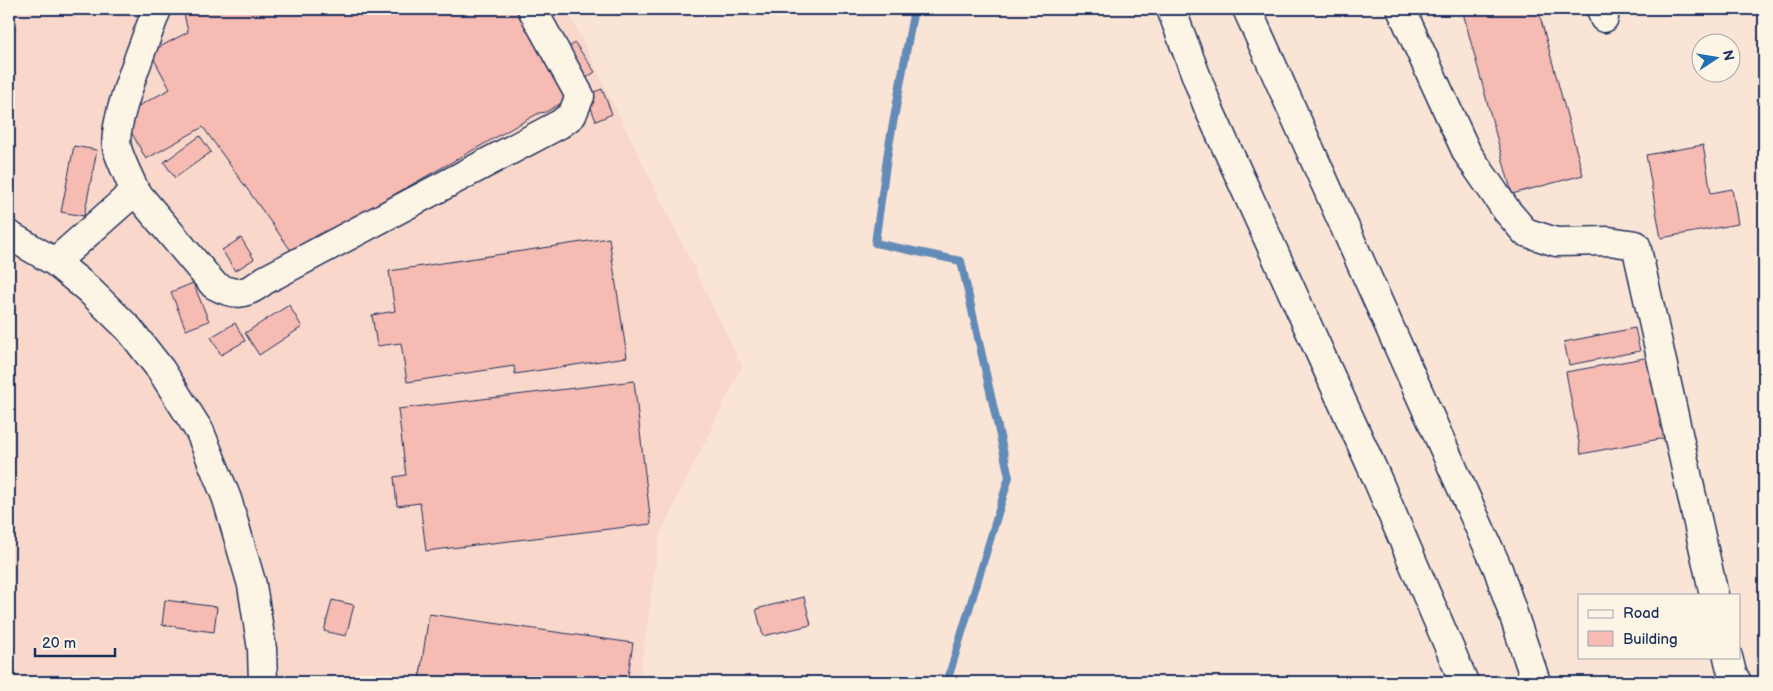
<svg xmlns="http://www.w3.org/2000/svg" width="1773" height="691" viewBox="0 0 1773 691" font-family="'Balsamiq Sans',sans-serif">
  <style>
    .built { fill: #f9d8cb }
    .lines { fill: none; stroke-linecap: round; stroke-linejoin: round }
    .stream { stroke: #648bb7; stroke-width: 8 }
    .building { fill: #f6bbb2; stroke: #1b2f5e }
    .minor-casing { stroke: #1b2f5e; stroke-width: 31 }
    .minor { stroke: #fcf5e5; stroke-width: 28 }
  </style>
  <rect width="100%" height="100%" fill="#fae4d6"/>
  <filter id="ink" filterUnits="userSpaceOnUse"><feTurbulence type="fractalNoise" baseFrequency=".02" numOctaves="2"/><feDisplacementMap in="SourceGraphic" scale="10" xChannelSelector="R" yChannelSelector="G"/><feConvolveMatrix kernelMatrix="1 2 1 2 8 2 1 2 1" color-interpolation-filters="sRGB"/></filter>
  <g filter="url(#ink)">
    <path class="built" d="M9 9H567L742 366 660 534 639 682H9Z"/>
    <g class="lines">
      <path class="stream" d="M914 9 888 151 875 243 961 261 1009 477 947 682"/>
    </g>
    <path class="building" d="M183 9H527L575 95 546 112 539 113 292 252 203 127 146 159 122 115 170 89 150 52 188 32Z
      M1462 9H1538L1583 175 1512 194Z
      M575 43 595 72 579 83 559 54Z
      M602 89 612 114 596 121 586 95Z
      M200 136 211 152 175 178 164 162Z
      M1703 145 1711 193 1732 189 1738 224 1661 238 1646 155Z
      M74 146 97 150 84 216 61 212Z
      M241 238 254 259 235 271 222 250Z
      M609 238 627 357 515 374 514 366 407 382 401 343 377 346 372 315 395 311 389 271Z
      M193 283 209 321 186 330 171 292Z
      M289 305 302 327 259 355 245 333Z
      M235 323 245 341 221 355 211 337Z
      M1635 328 1640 351 1569 365 1564 342Z
      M1650 357 1665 438 1581 454 1566 372Z
      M634 381 651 524 426 551 420 503 397 506 394 477 406 475 398 409Z
      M804 597 811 625 763 636 756 609Z
      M165 600 217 607 214 632 162 625Z
      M332 600 354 605 346 636 324 631Z
      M429 614 633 643 627 682H419Z"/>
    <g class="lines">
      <g class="minor-casing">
        <path id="minor" d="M1171 9 1208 107 1375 474 1464 682
          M1247 9 1498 569 1536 682
          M1401 9 1467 153 1507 211 1525 232 1556 242 1609 241 1636 245 1714 595
          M1601 9 1604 18
          M135 191C129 177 121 162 117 148 111 123 147 37 157 9
          M9 235 55 262 88 289 129 329 161 370 200 432 227 499 252 585 262 649 263 682
          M55 262 135 191 214 285C236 297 246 295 265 280L560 124 572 115 580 96 532 9
          M1728 657 1732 673 1737 682"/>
      </g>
      <use href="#minor" class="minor"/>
    </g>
  </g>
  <rect width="1773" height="691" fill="none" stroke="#fcf5e5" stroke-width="30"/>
  <rect x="15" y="15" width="1743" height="661" fill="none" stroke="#1b2f5e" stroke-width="2" filter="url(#ink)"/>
  <rect x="1578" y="594" width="162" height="65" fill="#fcf5e5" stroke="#a2a6af"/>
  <rect x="1588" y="610" width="25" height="8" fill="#fcf5e5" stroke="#a2a6af"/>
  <text x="1623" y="618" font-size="15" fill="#1b2f5e">Road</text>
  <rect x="1588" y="631" width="25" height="15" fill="#f6bbb2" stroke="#a2a6af"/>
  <text x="1623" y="644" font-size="15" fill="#1b2f5e">Building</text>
  <g transform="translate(1716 58) rotate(78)"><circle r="24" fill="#fcf5e5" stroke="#a2a6af"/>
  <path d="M0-4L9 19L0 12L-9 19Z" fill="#1f6fb2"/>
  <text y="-8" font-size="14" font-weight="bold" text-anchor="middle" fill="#1b2f5e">N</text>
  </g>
  <path d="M35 648v8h80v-8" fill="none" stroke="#1b2f5e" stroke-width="2.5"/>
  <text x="42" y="648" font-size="15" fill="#1b2f5e" stroke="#fcf5e5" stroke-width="4" paint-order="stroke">20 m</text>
</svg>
